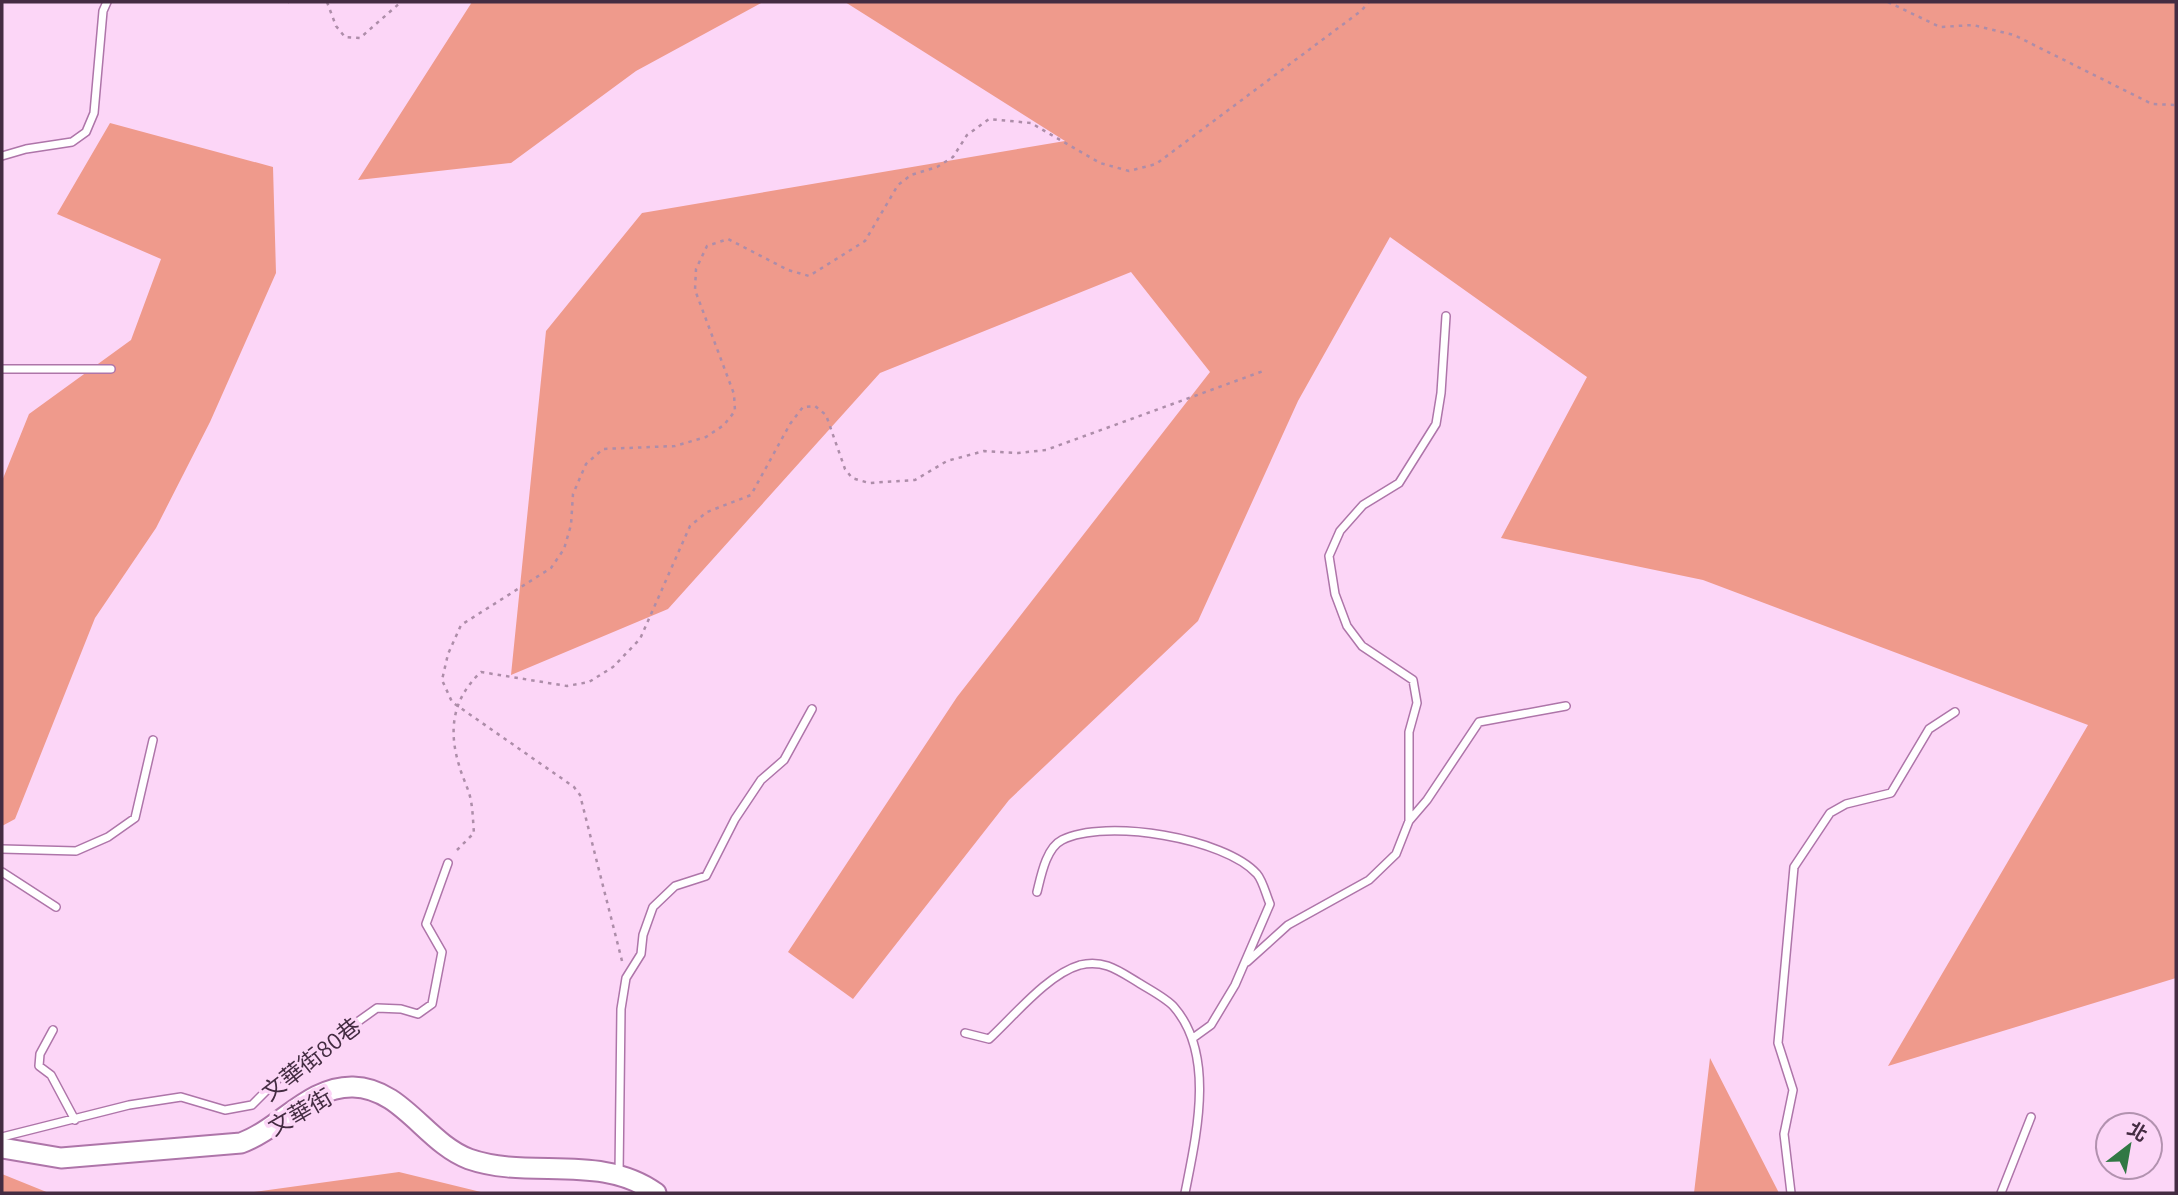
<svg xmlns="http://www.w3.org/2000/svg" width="2178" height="1195" viewBox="0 0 2178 1195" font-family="Ubuntu,'Noto Sans TC',sans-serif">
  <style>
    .forest { fill: #ef9a8c }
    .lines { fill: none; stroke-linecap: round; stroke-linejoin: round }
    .lane-casing { stroke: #ae75a9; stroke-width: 10 }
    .secondary-casing { stroke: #ae75a9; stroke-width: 23 }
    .path { stroke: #ad8da9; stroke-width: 2.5; stroke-dasharray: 3.5 5; stroke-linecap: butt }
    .lane { stroke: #fff; stroke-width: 7 }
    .secondary { stroke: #fff; stroke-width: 19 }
    .labels { text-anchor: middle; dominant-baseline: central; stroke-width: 7; stroke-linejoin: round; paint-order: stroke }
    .street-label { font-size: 23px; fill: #442c42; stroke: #fcd6f7 }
  </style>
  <rect width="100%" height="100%" fill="#fcd6f7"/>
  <path class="forest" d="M472 2H763L636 71 511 163 358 180Z
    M845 2H2176V978L1888 1066 2088 725 1703 580 1501 538 1587 377 1390 237 1298 401 1198 621 1009 800 853 999 788 952 957 697 1210 372 1131 272 880 373 668 609 511 675 546 331 642 213 1065 141Z
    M110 123 273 167 276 273 210 422 156 528 95 618 15 819 2 826V481L29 414 131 340 161 259 57 214Z
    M1710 1058 1779 1193H1694Z
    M399 1172 485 1193H246Z
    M2 1174 49 1193H2Z"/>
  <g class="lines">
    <g class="lane-casing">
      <path id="lane" d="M2 156 26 149 72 142 86 132 94 113 103 11 107 2
        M2 369H111
        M1409 821V732L1417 703 1413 680 1362 646 1347 626 1335 594 1329 556 1340 531 1363 505 1399 483 1436 424 1441 393 1446 316
        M2 849 76 851 108 837 135 818 153 740
        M2 872 56 907
        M1037 892C1041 876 1046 848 1062 840 1105 818 1225 838 1257 874 1263 881 1266 895 1270 904L1235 985 1211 1025 1193 1038
        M1247 962 1288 925 1369 880 1396 854 1409 821 1427 800 1479 722 1566 706
        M53 1030 40 1054 39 1066 51 1075 75 1120
        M965 1033 989 1039C1014 1016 1048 974 1080 965 1104 959 1119 971 1139 983 1150 990 1166 998 1174 1007 1216 1055 1196 1137 1185 1193
        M2 1137 129 1105 181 1097 225 1110 252 1105 279 1078 377 1008 401 1009 418 1014 432 1004 442 952 426 924 448 863
        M619 1175 621 1009 626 978 641 954 643 935 653 907 675 886 706 876 735 819 761 780 784 760 812 709
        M1791 1193 1784 1134 1793 1090 1778 1043 1794 867 1830 813 1846 804 1891 793 1929 729 1955 712
        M2001 1193 2031 1117"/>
    </g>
    <g class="secondary-casing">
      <path id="secondary" d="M2 1148 61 1158 241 1143C280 1129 309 1086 353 1087 402 1088 426 1143 469 1159 529 1180 601 1153 656 1193"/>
    </g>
    <path class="path" d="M288 2H289
      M327 2 336 26 345 37 360 38 401 2
      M1888 2 1940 27 1973 25 2014 35 2152 104 2176 105
      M457 850 474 833C473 823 473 812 471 801 469 789 462 777 459 765 448 729 453 698 481 672L567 686 589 682 613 667 640 639 690 526 707 512 751 495 790 424 803 407 815 406 826 415 845 469 852 478 869 483 915 480 947 461 984 451 1018 453 1046 450 1266 370
      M622 961 580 795 574 787 452 702 442 680 448 654 461 625 551 568 564 549 571 525 573 494 586 464 603 449 675 446 706 437 724 425 735 411 734 394 695 290 696 269 707 246 728 239 788 270 809 276 865 241 898 185 911 175 937 167 953 157 967 135 989 119 1031 123 1100 163 1129 171 1156 164 1361 11 1369 2"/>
    <use href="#lane" class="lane"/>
    <use href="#secondary" class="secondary"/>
  </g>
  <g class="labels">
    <g class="street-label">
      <text transform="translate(311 1059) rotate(-38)">文華街80巷</text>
      <text transform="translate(300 1112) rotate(-30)">文華街</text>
    </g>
  </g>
  <rect width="2178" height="1195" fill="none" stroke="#442c42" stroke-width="7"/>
  <g transform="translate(2129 1146) rotate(31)"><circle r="33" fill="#fcd6f7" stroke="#b292af" stroke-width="2"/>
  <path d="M0-5L12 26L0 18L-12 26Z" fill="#317844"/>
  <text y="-10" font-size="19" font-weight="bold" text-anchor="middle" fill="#442c42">北</text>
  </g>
</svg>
